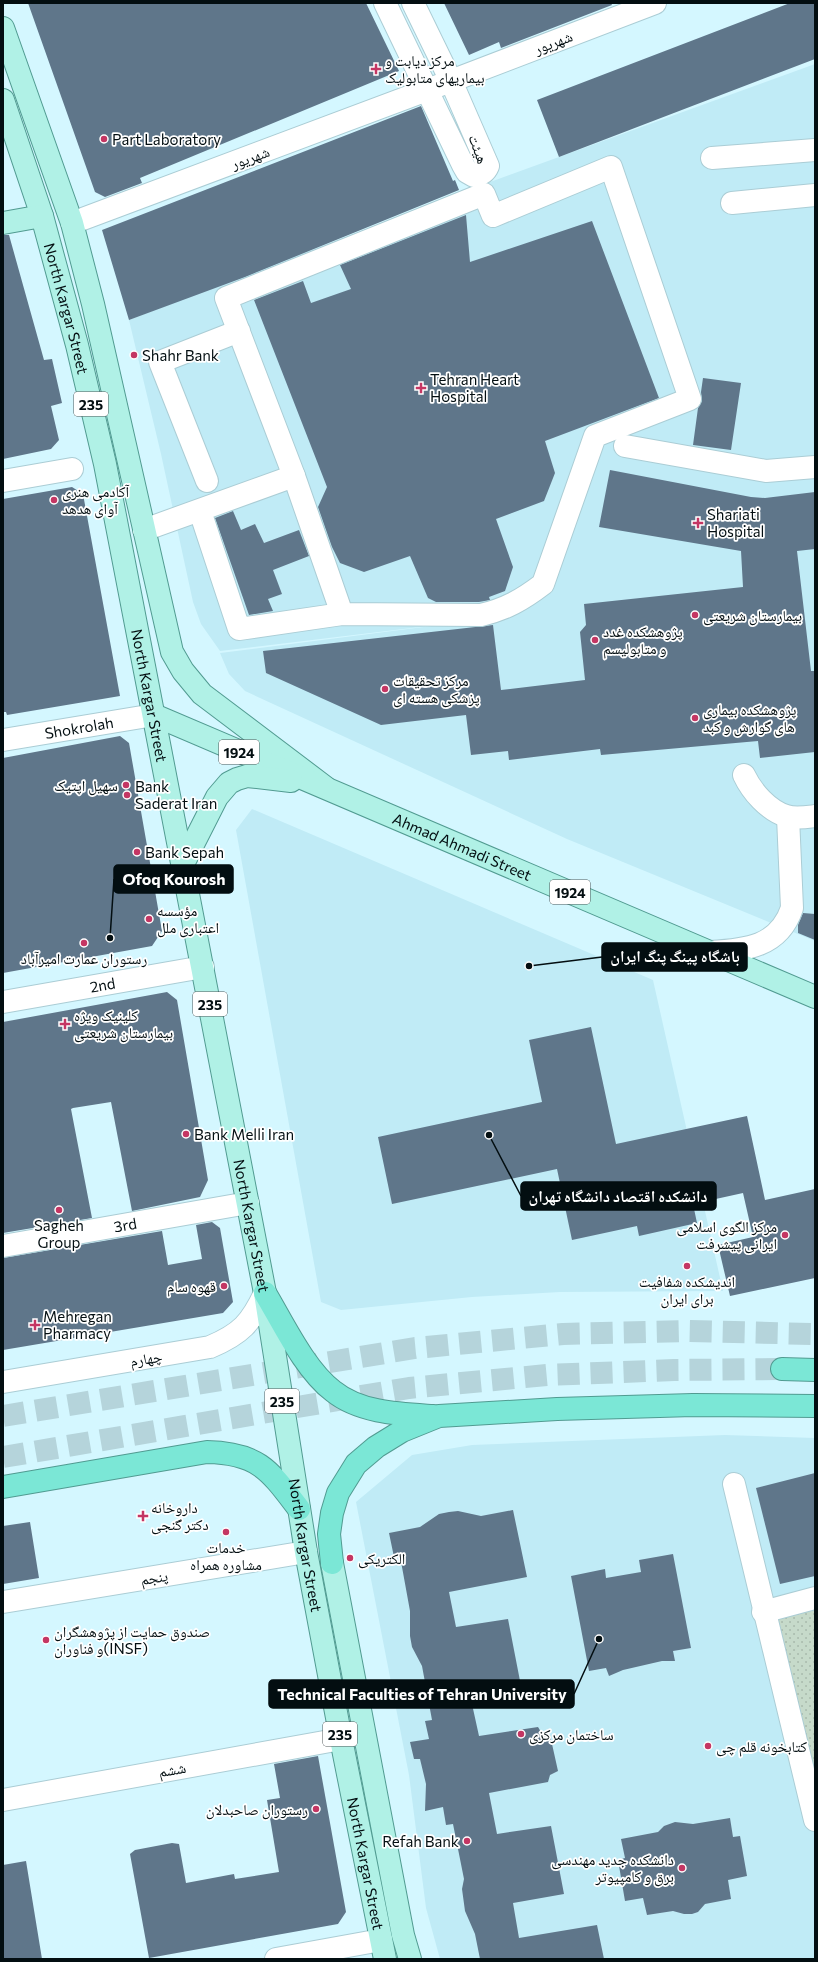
<svg xmlns="http://www.w3.org/2000/svg" width="818" height="1962" viewBox="0 0 818 1962" font-family="Commissioner,'Noto Naskh Arabic',sans-serif">
  <style>
    .built { fill: #c0ebf6 }
    .park { fill: url(#park-dots) }
    .building { fill: #5f768a }
    .lines { fill: none; stroke-linecap: round; stroke-linejoin: round }
    .highway-tunnel { stroke: #b5d4db; stroke-width: 22; stroke-dasharray: 22 11; stroke-linecap: butt }
    .minor-casing { stroke: #abcdd5; stroke-width: 24 }
    .major-casing { stroke: #519b91; stroke-width: 24 }
    .highway-casing { stroke: #519b91; stroke-width: 24 }
    .minor { stroke: #fff; stroke-width: 22 }
    .major { stroke: #b0f1e6; stroke-width: 22 }
    .highway { stroke: #7be7d6; stroke-width: 22 }
    .poi-dot { fill: #c43663; stroke: #fff; stroke-width: 1.5 }
    .labels { text-anchor: middle; dominant-baseline: central; stroke-width: 3.5; stroke-linejoin: round; paint-order: stroke }
    .shield { fill: #fff; stroke: #4f5658; stroke-width: 1 }
    .shield-label { font-size: 14px; font-weight: bold; fill: #030e11 }
    .street-label { font-size: 15px; fill: #030e11; stroke: #fff }
    .poi-label { font-size: 15px; fill: #030e11; stroke: #fff; text-anchor: start }
    .leader { fill: none; stroke: #030e11; stroke-width: 1.5 }
    .callout-dot { fill: #030e11; stroke: #fff; stroke-width: 1.5 }
    .callout { fill: #030e11; stroke: #030e11; stroke-width: 1.5 }
    .callout-label { font-size: 16px; text-anchor: middle; font-weight: bold; fill: #fff }
  </style>
  <defs>
    <pattern id="park-dots" width="8" height="8" patternUnits="userSpaceOnUse"><rect width="8" height="8" fill="#c6daca"/><path d="M2 2h.1M6 6h.1" fill="none" stroke="#a8baac" stroke-width="1.8" stroke-linecap="round"/></pattern>
  </defs>
  <rect width="100%" height="100%" fill="#d4f7ff"/>
  <path class="built" d="M815 64V941L567 839 245 691 229 674 220 653 470 621 220 651 201 624 193 602 161 454 129 320 460 193Z
    M252 809 653 980 723 1291 560 1292 472 1297 341 1310 321 1302 236 830Z
    M725 1435 815 1438V1959H440L426 1908 409 1775 356 1502 412 1455 472 1445Z"/>
  <path class="park" d="M815 1610V1782L774 1620Z"/>
  <path class="building" d="M28 3H366L399 71 140 178 142 183 105 197 95 192Z
    M444 3H611L612 5 501 48 499 42 469 55Z
    M790 3H815V59L559 157 537 100Z
    M421 106 453 181 455 180 459 190 245 277 129 320 102 230Z
    M466 215 470 262 592 221 659 398 545 441 555 473 544 501 496 519 513 567 505 591 489 597 490 600 479 602H436L428 598 410 556 364 572 340 563 332 547 318 507 327 487 254 300 303 281 311 303 351 289 340 265Z
    M3 235H9L44 360 52 359 62 403 51 406 59 440 51 449 3 459Z
    M703 378 741 383 731 450 693 445 698 408 702 401 701 392Z
    M610 470 751 497 765 498 815 492V549L797 551 811 671H815V752L760 758 758 741 601 755 600 749 509 760 508 751 471 755 466 715 381 725 266 673 263 651 493 625 501 690 585 680 580 632 586 625 584 604 743 587 741 551 599 527Z
    M72 487 83 494 120 696 7 715 6 712H3V499Z
    M233 511 241 530 255 524 264 543 299 530 309 556 273 570 282 594 268 599 273 611 249 615 215 518Z
    M120 736 129 743 162 931 152 946 3 973V758Z
    M803 913 815 914V940L798 933V925Z
    M167 992 177 1000 208 1180 200 1197 132 1211 111 1102 73 1108 71 1109 92 1218 3 1233V1022Z
    M591 1027 616 1144 747 1116 765 1200 815 1189V1278L730 1296 718 1245 753 1237 743 1193 693 1204 697 1223 639 1236 637 1226 572 1240 557 1169 392 1204 378 1137 542 1102 529 1040Z
    M212 1222 220 1228 233 1302 223 1313 3 1350V1258L162 1231 168 1265 202 1259 196 1225Z
    M815 1473V1576L780 1584 756 1488Z
    M513 1510 527 1577 449 1592 456 1627 508 1619 514 1650 521 1686 470 1695 479 1736 538 1727 541 1732 550 1735 558 1771 550 1775 548 1782 489 1793 497 1834 551 1826 564 1894 513 1903 519 1938 597 1925 604 1959H480L475 1934 465 1911 462 1889 464 1879 453 1824 446 1825 443 1807 425 1811 426 1784 420 1759H414L410 1742 429 1739 425 1721 432 1720 422 1666 412 1647 410 1636V1611L400 1556 394 1557 389 1533 420 1527 439 1514 449 1512 458 1511 481 1516Z
    M30 1522 39 1578 3 1584V1526Z
    M673 1554 691 1648 673 1651 675 1661H662L623 1670 609 1676 606 1668 589 1671 571 1576 605 1569 606 1578 641 1572 639 1560Z
    M318 1756 346 1912 338 1924 149 1958 130 1854 135 1850 172 1843 179 1844 186 1883 234 1874 235 1879 279 1872 267 1800 280 1798 274 1764Z
    M730 1818 733 1837 740 1836 747 1876 728 1880 731 1899 705 1904 698 1912 692 1914H684L673 1911 647 1915 643 1898 625 1901 618 1860 625 1858 621 1839 658 1832 664 1826 675 1822 693 1824Z
    M26 1861 42 1959H3V1865Z"/>
  <g class="lines">
    <path class="highway-tunnel" d="M3 1416 415 1348 563 1334 687 1331 815 1334
      M3 1457 409 1388 547 1375 674 1370 782 1369"/>
    <g class="minor-casing">
      <g id="minor">
        <path d="M385 3 463 165 467 172 474 176C481 175 485 173 488 166L451 81 413 3"/>
        <path d="M712 158 815 150"/>
        <path d="M732 203 815 195"/>
        <path d="M72 223 451 81 655 3"/>
        <path d="M625 446 766 471 815 467"/>
        <path d="M3 481 72 469"/>
        <path d="M207 481 160 362 239 331"/>
        <path d="M200 511 239 629 342 614 481 615C506 609 522 600 543 584L595 436 690 399 611 167 493 216 484 194 226 298 294 476 342 614"/>
        <path d="M144 530 294 476"/>
        <path id="s1" d="M3 740 154 715"/>
        <path d="M744 775C752 792 768 810 786 816 795 819 807 817 815 816"/>
        <path d="M710 952C746 950 779 947 792 908L788 817"/>
        <path id="s2" d="M3 1002 203 967"/>
        <path id="s3" d="M3 1246 248 1203"/>
        <path d="M3 1382 210 1347C241 1334 251 1323 265 1293"/>
        <path d="M734 1484 815 1820"/>
        <path d="M3 1602 306 1552"/>
        <path d="M763 1612 815 1598"/>
        <path d="M3 1800 341 1739"/>
        <path d="M276 1959 381 1940"/>
      </g>
    </g>
    <g class="major-casing">
      <g id="major">
        <path d="M3 28 72 223 93 304 172 652 183 671 202 694 325 787"/>
        <path id="s4" d="M3 100 42 216 77 345 105 464 265 1293 306 1552 341 1739 385 1959"/>
        <path d="M3 223 42 216"/>
        <path id="s5" d="M154 715 815 997"/>
        <path d="M183 864 217 797 229 783 237 779 247 776 291 781"/>
        <path d="M332 1563 403 1935 410 1959"/>
      </g>
    </g>
    <g class="highway-casing">
      <path id="highway" d="M265 1293C283 1323 305 1370 333 1391 360 1413 400 1414 433 1416
        M782 1369 815 1370
        M3 1487 207 1452C259 1453 270 1471 299 1509
        M332 1563 329 1534 332 1513 338 1493 356 1464 376 1447 402 1431 439 1416 557 1409 693 1405 815 1406"/>
    </g>
    <use href="#minor" class="minor"/>
    <use href="#major" class="major"/>
    <use href="#highway" class="highway"/>
  </g>
  <g class="poi-dot">
    <path d="M374 63h4v4h4v4h-4v4h-4v-4h-4v-4h4z"/>
    <circle cx="104" cy="139" r="4"/>
    <circle cx="134" cy="355" r="4"/>
    <path d="M419 382h4v4h4v4h-4v4h-4v-4h-4v-4h4z"/>
    <circle cx="54" cy="500" r="4"/>
    <path d="M696 517h4v4h4v4h-4v4h-4v-4h-4v-4h4z"/>
    <circle cx="695" cy="615" r="4"/>
    <circle cx="595" cy="640" r="4"/>
    <circle cx="385" cy="689" r="4"/>
    <circle cx="695" cy="718" r="4"/>
    <circle cx="126" cy="785" r="4"/>
    <circle cx="127" cy="795" r="4"/>
    <circle cx="137" cy="852" r="4"/>
    <circle cx="149" cy="919" r="4"/>
    <circle cx="84" cy="943" r="4"/>
    <path d="M63 1018h4v4h4v4h-4v4h-4v-4h-4v-4h4z"/>
    <circle cx="186" cy="1134" r="4"/>
    <circle cx="59" cy="1210" r="4"/>
    <circle cx="785" cy="1235" r="4"/>
    <circle cx="687" cy="1266" r="4"/>
    <circle cx="224" cy="1286" r="4"/>
    <path d="M33 1319h4v4h4v4h-4v4h-4v-4h-4v-4h4z"/>
    <path d="M141 1510h4v4h4v4h-4v4h-4v-4h-4v-4h4z"/>
    <circle cx="226" cy="1532" r="4"/>
    <circle cx="350" cy="1558" r="4"/>
    <circle cx="46" cy="1640" r="4"/>
    <circle cx="521" cy="1734" r="4"/>
    <circle cx="708" cy="1746" r="4"/>
    <circle cx="316" cy="1809" r="4"/>
    <circle cx="467" cy="1841" r="4"/>
    <circle cx="682" cy="1868" r="4"/>
  </g>
  <g class="labels">
    <g class="shield">
      <rect x="74" y="392" width="34" height="24" rx="3"/>
      <rect x="219" y="740" width="40" height="24" rx="3"/>
      <rect x="550" y="880" width="40" height="24" rx="3"/>
      <rect x="193" y="992" width="34" height="24" rx="3"/>
      <rect x="265" y="1389" width="34" height="24" rx="3"/>
      <rect x="323" y="1722" width="34" height="24" rx="3"/>
    </g>
    <g class="shield-label">
      <text x="91" y="404">235</text>
      <text x="239" y="752">1924</text>
      <text x="570" y="892">1924</text>
      <text x="210" y="1004">235</text>
      <text x="282" y="1401">235</text>
      <text x="340" y="1734">235</text>
    </g>
    <g class="street-label">
      <text transform="translate(553 42) rotate(-21)">شهریور</text>
      <text transform="translate(479 149) rotate(70)">هیئت</text>
      <text transform="translate(250 157) rotate(-20)">شهریور</text>
      <text stroke="none"><textPath href="#s4" startOffset="218">North Kargar Street</textPath></text>
      <text stroke="none"><textPath href="#s4" startOffset="614">North Kargar Street</textPath></text>
      <text stroke="none"><textPath href="#s1" startOffset="77">Shokrolah</textPath></text>
      <text stroke="none"><textPath href="#s5" startOffset="335">Ahmad Ahmadi Street</textPath></text>
      <text stroke="none"><textPath href="#s2" startOffset="101">2nd</textPath></text>
      <text stroke="none"><textPath href="#s3" startOffset="124">3rd</textPath></text>
      <text stroke="none"><textPath href="#s4" startOffset="1154">North Kargar Street</textPath></text>
      <text transform="translate(146 1358) rotate(-9)">چهارم</text>
      <text stroke="none"><textPath href="#s4" startOffset="1478">North Kargar Street</textPath></text>
      <text transform="translate(154 1577) rotate(-10)">پنجم</text>
      <text transform="translate(172 1769) rotate(-10)">ششم</text>
      <text stroke="none"><textPath href="#s4" startOffset="1802">North Kargar Street</textPath></text>
    </g>
    <g class="poi-label">
      <text x="385" y="60">مرکز دیابت و<tspan x="385" dy="17">بیماریهای متابولیک</tspan></text>
      <text x="112" y="139">Part Laboratory</text>
      <text x="142" y="355">Shahr Bank</text>
      <text x="430" y="379">Tehran Heart<tspan x="430" dy="17">Hospital</tspan></text>
      <text x="62" y="491">آکادمی هنری<tspan x="62" dy="17">آوای هدهد</tspan></text>
      <text x="707" y="514">Shariati<tspan x="707" dy="17">Hospital</tspan></text>
      <text x="703" y="615">بیمارستان شریعتی</text>
      <text x="603" y="631">پژوهشکده غدد<tspan x="603" dy="17">و متابولیسم</tspan></text>
      <text x="393" y="680">مرکز تحقیقات<tspan x="393" dy="17">پزشکی هسته ای</tspan></text>
      <text x="703" y="709">پژوهشکده بیماری<tspan x="703" dy="17">های گوارش و کبد</tspan></text>
      <text x="118" y="785" text-anchor="end">سهیل اپتیک</text>
      <text x="135" y="786">Bank<tspan x="135" dy="17">Saderat Iran</tspan></text>
      <text x="145" y="852">Bank Sepah</text>
      <text x="157" y="910">مؤسسه<tspan x="157" dy="17">اعتباری ملل</tspan></text>
      <text x="84" y="958" text-anchor="middle">رستوران عمارت امیرآباد</text>
      <text x="74" y="1015">کلینیک ویژه<tspan x="74" dy="17">بیمارستان شریعتی</tspan></text>
      <text x="194" y="1134">Bank Melli Iran</text>
      <text x="59" y="1225" text-anchor="middle">Sagheh<tspan x="59" dy="17">Group</tspan></text>
      <text x="777" y="1226" text-anchor="end">مرکز الگوی اسلامی<tspan x="777" dy="17">ایرانی پیشرفت</tspan></text>
      <text x="687" y="1281" text-anchor="middle">اندیشکده شفافیت<tspan x="687" dy="17">برای ایران</tspan></text>
      <text x="216" y="1286" text-anchor="end">قهوه سام</text>
      <text x="43" y="1316">Mehregan<tspan x="43" dy="17">Pharmacy</tspan></text>
      <text x="151" y="1507">داروخانه<tspan x="151" dy="17">دکتر گنجی</tspan></text>
      <text x="226" y="1547" text-anchor="middle">خدمات<tspan x="226" dy="17">مشاوره همراه</tspan></text>
      <text x="358" y="1558">الکتریکی</text>
      <text x="54" y="1631">صندوق حمایت از پژوهشگران<tspan x="54" dy="17">و فناوران(INSF)</tspan></text>
      <text x="529" y="1734">ساختمان مرکزی</text>
      <text x="716" y="1746">کتابخونه قلم چی</text>
      <text x="308" y="1809" text-anchor="end">رستوران صاحبدلان</text>
      <text x="459" y="1841" text-anchor="end">Refah Bank</text>
      <text x="674" y="1859" text-anchor="end">دانشکده جدید مهندسی<tspan x="674" dy="17">برق و کامپیوتر</tspan></text>
    </g>
  </g>
  <path class="leader" d="M110 938L114 879M529 966L602 957M489 1135L521 1196M599 1639L574 1694"/>
  <g class="callout-dot">
    <circle cx="110" cy="938" r="4"/>
    <circle cx="529" cy="966" r="4"/>
    <circle cx="489" cy="1135" r="4"/>
    <circle cx="599" cy="1639" r="4"/>
  </g>
  <g class="callout">
    <rect x="114" y="865" width="119" height="28" rx="4"/>
    <rect x="602" y="943" width="145" height="28" rx="4"/>
    <rect x="521" y="1182" width="195" height="28" rx="4"/>
    <rect x="269" y="1680" width="305" height="28" rx="4"/>
  </g>
  <g class="callout-label">
    <text x="174" y="885">Ofoq Kourosh</text>
    <text x="675" y="962">باشگاه پینگ پنگ ایران</text>
    <text x="618" y="1202">دانشکده اقتصاد دانشگاه تهران</text>
    <text x="422" y="1700">Technical Faculties of Tehran University</text>
  </g>
  <rect width="818" height="1962" fill="none" stroke="#030e11" stroke-width="8"/>
</svg>
